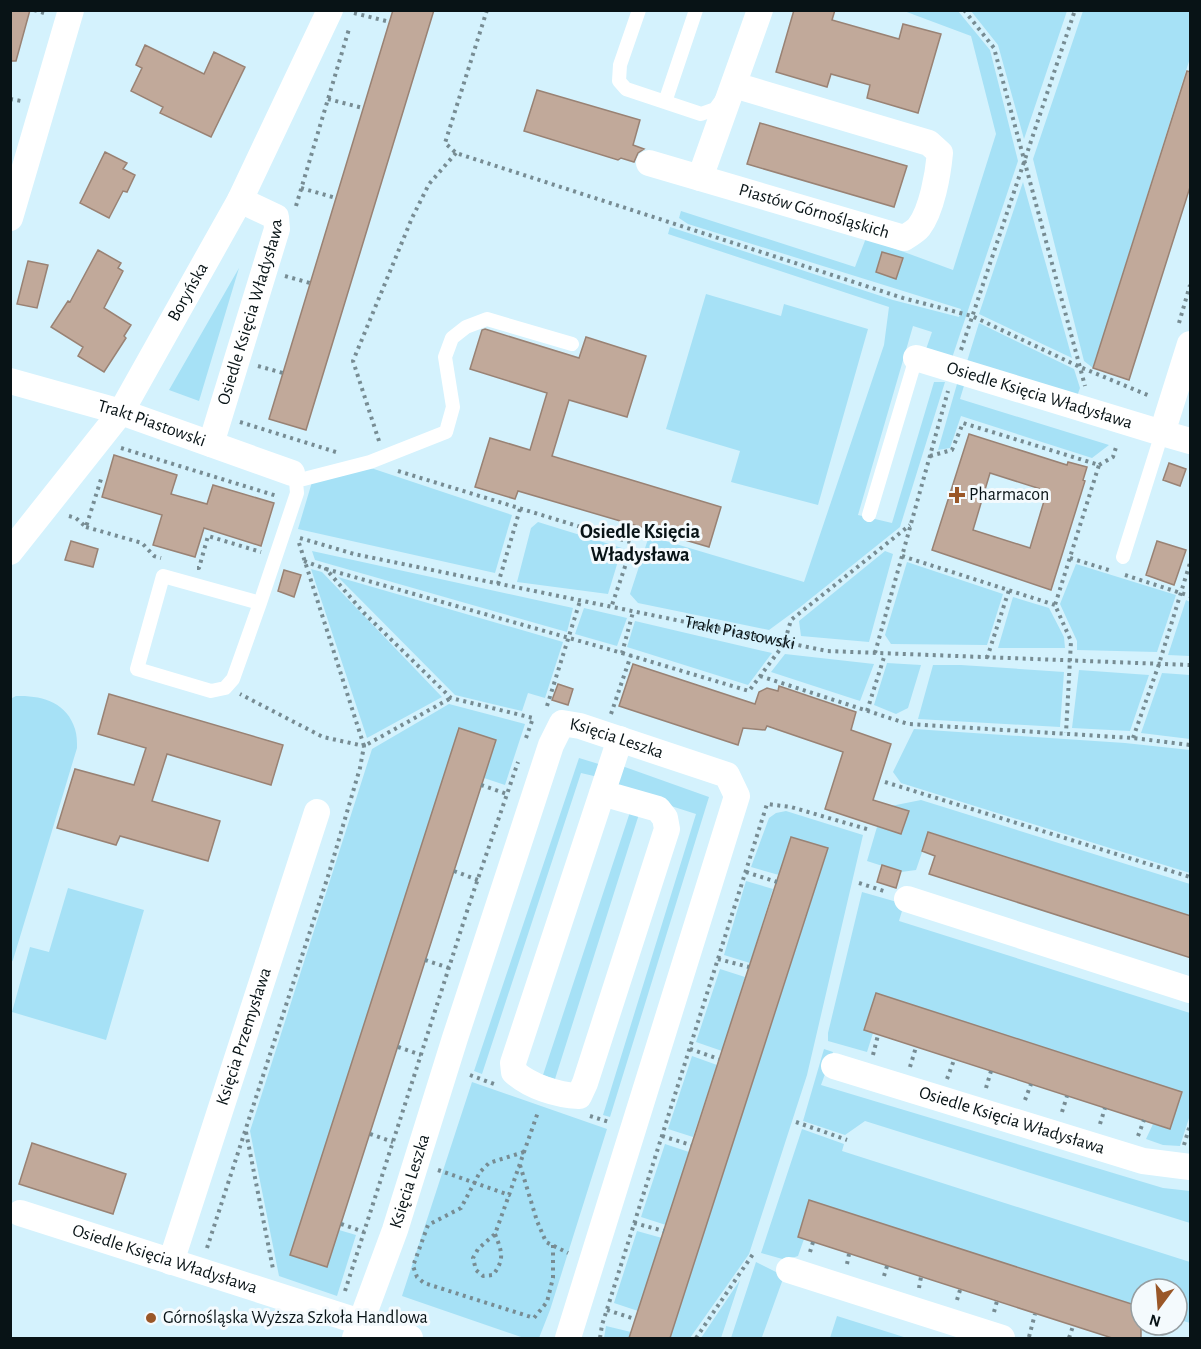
<svg xmlns="http://www.w3.org/2000/svg" width="1201" height="1349" viewBox="0 0 1201 1349" font-family="'Alegreya Sans',sans-serif">
  <style>
    .green { fill: #a6e1f6 }
    .building { fill: #c1a99a; stroke: #998274; stroke-width: 1.5; fill-rule: evenodd }
    .lines { fill: none; stroke-linecap: round; stroke-linejoin: round }
    .path { stroke: #778c93; stroke-width: 4; stroke-dasharray: 3 4.5; stroke-linecap: butt }
    .service { stroke: #fff; stroke-width: 14 }
    .minor { stroke: #fff; stroke-width: 26 }
    .poi-dot { fill: #9a5728; stroke: #f4fafd; stroke-width: 2 }
    .labels { text-anchor: middle; dominant-baseline: central; stroke-width: 6; stroke-linejoin: round; paint-order: stroke }
    .street-label { font-size: 18px; fill: #081316; stroke: #f4fafd }
    .poi-label { font-size: 18px; fill: #081316; stroke: #f4fafd; text-anchor: start }
    .neighbourhood-label { font-size: 20px; font-weight: bold; fill: #081316; stroke: #f4fafd }
  </style>
  <rect width="100%" height="100%" fill="#d4f2fd"/>
  <path class="green" d="M904 11H958L990 50 1018 161 951 361 925 352 932 332 913 326 858 515 892 523 934 382H945L900 527 799 608 769 630 638 603 630 594 649 536 804 582 884 345 889 307 668 234 670 227 893 300 959 317 961 309 688 224 679 218 681 211 855 267 866 238 953 270 996 134 971 36Z
    M971 11H1067L1024 139 998 45Z
    M1083 11H1190V58L1093 368 1084 361 1033 159Z
    M1023 182 1072 358 979 314Z
    M239 268 199 401 169 390Z
    M706 294 781 316 784 304 868 329 818 505 731 482 740 451 666 429Z
    M979 323 1074 369 1080 388 1076 399 965 368Z
    M959 377 966 379 960 399 1109 445 1092 458 961 416 950 448 938 450Z
    M368 467 512 515 495 573 298 529 312 482Z
    M538 522 622 548 608 594 517 582 531 528Z
    M312 551 573 608 567 632 315 560Z
    M885 551 893 554 869 642 801 636 799 621Z
    M907 562 1003 594 987 645 891 644 885 635Z
    M1076 564 1176 595 1157 652 1077 650V641L1060 604Z
    M311 569 322 572 442 697 367 738Z
    M338 577 563 642 545 698 528 693 522 711 455 695Z
    M1013 597 1049 608 1064 637 1065 648H998Z
    M1186 600 1190 602V656L1168 655Z
    M584 608 627 618 617 646 575 634Z
    M635 621 772 653 748 685 627 647Z
    M785 654 874 664 860 701 771 672Z
    M887 663 921 665 908 708 896 714 874 705Z
    M933 665H961L1064 672 1060 727 918 719Z
    M1079 670 1149 675 1130 731 1072 728Z
    M1162 673 1190 675V739L1141 733Z
    M16 696C41 695 67 702 75 729 77 735 77 742 77 748L13 960 11 963 10 699Z
    M449 704 525 724 505 785 484 778 496 740 290 1255 327 1267 339 1230 356 1235 337 1296 279 1276 250 1131 372 749Z
    M914 729 1125 743 1190 750V778L1189 780 1190 792V873L901 783 893 772Z
    M579 758 602 765 598 777 581 773 482 1074 474 1071Z
    M622 766 709 797 610 1117 603 1115 696 814 615 788Z
    M921 800 1190 884V916L929 832 916 870 901 872 867 861 877 827H884L902 833 909 811 891 806Z
    M640 811 555 1079 543 1075 630 812Z
    M786 811 863 835 807 1075 749 1254 690 1338H670L828 849 791 837 779 875 751 867 769 818 776 813Z
    M746 881 773 889 750 963 724 955Z
    M68 888 144 910 106 1040 12 1012 30 947 49 952Z
    M862 892 904 904 899 921 1190 1013V1115L1180 1146 1163 1145 1146 1139 1153 1124 1170 1129 1181 1092 876 993 864 1030 873 1033 867 1052 828 1041V1033Z
    M720 969 745 977 722 1051 696 1042Z
    M824 1049 833 1052 821 1085 1163 1188 1190 1191V1223L865 1121 845 1135 803 1121Z
    M692 1056 717 1065 693 1137 668 1129Z
    M472 1082 607 1129 550 1310 539 1338H524L402 1296Z
    M802 1129 844 1144 842 1151 1190 1262V1323L1177 1319V1289H1141V1307L809 1201 798 1237 804 1239 798 1256 786 1260 761 1253Z
    M665 1144 689 1152 666 1225 641 1217Z
    M637 1231 662 1238 638 1311 614 1303Z
    M756 1262 784 1276 762 1337 765 1338H731Z
    M740 1280 721 1338H701Z
    M837 1316 907 1338H830Z
    M606 1326 631 1332 629 1338H604Z"/>
  <path class="building" d="M10 10H30L16 61H10Z
    M393 10H434L306 430 269 419Z
    M794 10H835L832 20 899 39 903 24 941 34 918 113 867 98 870 85 831 74 827 87 776 72Z
    M145 45 204 74 214 52 245 67 211 137 160 113 163 107 131 91 142 68 136 65Z
    M1187 71 1191 72V184L1129 380 1093 368Z
    M537 90 640 120 633 145 644 149 638 153 634 162 621 158 618 160 524 131Z
    M760 123 907 166 894 207 747 164Z
    M105 152 127 163 123 169 135 175 127 192 123 191 109 218 80 203Z
    M98 250 121 263 118 268 123 271 104 308 131 325 124 336 126 338 104 372 78 356 83 347 51 327 68 301 70 302Z
    M882 252 903 258 896 279 876 272Z
    M28 261 48 265 37 308 17 304Z
    M485 329 579 358 586 337 646 356 627 417 569 400 552 456 721 507 709 547 518 491 515 499 475 487 490 438 530 450 547 393 470 369 482 330Z
    M969 434 1067 465 1068 462 1087 467 1083 480 1085 481 1051 590 932 550ZM990 473 1047 491 1030 548 973 530Z
    M114 455 177 475 171 494 207 504 213 485 274 503 261 546 204 528 195 557 153 545 162 515 102 497Z
    M1169 463 1186 469 1180 486 1163 480Z
    M71 541 98 549 93 567 65 560Z
    M1157 541 1186 550 1174 585 1146 575Z
    M284 570 301 575 294 597 278 591Z
    M633 664 755 704 759 692 767 688 778 691 779 686 856 712 851 730 891 744 873 800 909 811 901 834 825 809 843 752 767 726 765 730 743 728 738 745 619 706Z
    M558 684 573 689 568 705 552 700Z
    M109 694 283 745 271 785 167 754 152 801 220 821 208 861 120 836 116 845 57 828 75 769 134 785 146 748 98 734Z
    M459 728 496 740 327 1267 290 1255Z
    M928 832 1191 916V958L929 874 935 856 922 851Z
    M791 837 828 848 670 1338H629Z
    M882 865 901 871 896 888 877 882Z
    M876 993 1182 1092 1170 1129 864 1030Z
    M32 1143 126 1174 113 1214 19 1184Z
    M809 1200 1141 1307V1338H1112L798 1237Z"/>
  <g class="lines">
    <g class="path">
      <path d="M34 10 47 14"/>
      <path d="M487 10 445 143 456 153 903 298 972 316 1080 367 1150 396"/>
      <path d="M964 10 994 48 1085 386"/>
      <path d="M354 13 390 22"/>
      <path d="M10 99 21 101"/>
      <path d="M328 99 363 108"/>
      <path d="M301 188 336 198"/>
      <path d="M296 206 349 29"/>
      <path d="M285 276 310 283"/>
      <path d="M1179 323 1190 285"/>
      <path d="M961 350 1075 10"/>
      <path d="M258 366 283 373"/>
      <path d="M240 422 336 452"/>
      <path d="M379 441 353 361 412 218 429 184 456 153"/>
      <path d="M121 448 277 496"/>
      <path d="M930 456 952 450 963 423 1099 465 1055 605 1071 641 1066 733"/>
      <path d="M1099 465 1113 457 1117 444"/>
      <path d="M398 471 633 543 611 608"/>
      <path d="M69 516 76 518 86 527 102 476"/>
      <path d="M86 527 142 543 154 556 161 558"/>
      <path id="s1" d="M300 538 354 554 827 651 1190 665"/>
      <path d="M299 543 364 746 451 698"/>
      <path d="M902 556 1055 605"/>
      <path d="M1070 558 1112 571"/>
      <path d="M304 561 326 569"/>
      <path d="M197 568H199L208 536 261 552"/>
      <path d="M1125 575 1190 596"/>
      <path d="M498 584 520 509"/>
      <path d="M622 653 749 691 784 644 791 620 910 525"/>
      <path d="M875 653 948 391"/>
      <path d="M987 658 1009 590"/>
      <path d="M760 676 908 724 1133 738 1190 745"/>
      <path d="M547 706 580 601"/>
      <path d="M867 711 885 654"/>
      <path d="M611 714 631 655"/>
      <path d="M526 738 533 718 451 698 364 613 326 569 622 653 633 612"/>
      <path d="M1133 738 1159 664 1190 563"/>
      <path d="M885 782 1190 877"/>
      <path d="M481 785 507 794"/>
      <path d="M454 871 478 880"/>
      <path d="M746 872 777 882"/>
      <path d="M859 883 887 892"/>
      <path d="M718 959 749 967"/>
      <path d="M425 960 449 968"/>
      <path d="M398 1047 421 1055"/>
      <path d="M690 1049 719 1059"/>
      <path d="M873 1055 878 1035"/>
      <path d="M910 1067 916 1047"/>
      <path d="M470 1075 494 1084"/>
      <path d="M947 1079 954 1060"/>
      <path d="M986 1088 991 1071"/>
      <path d="M1025 1100 1031 1084"/>
      <path d="M1062 1112 1067 1096"/>
      <path d="M590 1116 609 1122"/>
      <path d="M796 1122 847 1140"/>
      <path d="M1100 1124 1105 1108"/>
      <path d="M246 1132 273 1269"/>
      <path d="M370 1134 393 1142"/>
      <path d="M662 1136 691 1145"/>
      <path d="M1138 1136 1144 1120"/>
      <path d="M1184 1145 1190 1125"/>
      <path d="M524 1152 489 1163 480 1172 461 1208 428 1225 413 1266 417 1277 424 1283 534 1318 547 1302 553 1278V1245"/>
      <path d="M520 1165 537 1221 546 1242 568 1253"/>
      <path d="M438 1170 509 1195 538 1112"/>
      <path d="M634 1223 664 1231"/>
      <path d="M341 1224 364 1232"/>
      <path d="M495 1234C502 1252 505 1259 493 1275L483 1276 476 1270 473 1258 478 1249 495 1234 509 1195"/>
      <path d="M207 1248 329 873 360 768 364 746 323 737 240 694"/>
      <path d="M810 1252 813 1242"/>
      <path d="M847 1264 849 1254"/>
      <path d="M884 1276 887 1266"/>
      <path d="M919 1288 921 1277"/>
      <path d="M345 1291 470 902 518 762"/>
      <path d="M957 1300 960 1290"/>
      <path d="M607 1310 635 1319"/>
      <path d="M994 1312 997 1301"/>
      <path d="M1029 1337 1035 1314"/>
      <path d="M600 1338 602 1325 767 804 791 807 870 830"/>
      <path d="M696 1338 753 1254"/>
      <path d="M1069 1338 1073 1326"/>
    </g>
    <path class="service" d="M639 10 620 65 619 81 626 89 701 114 715 109 723 98
      M665 102 696 10
      M296 481 370 462 446 432 453 407 445 357 452 338 466 327 487 319 572 344
      M869 515 916 358
      M1123 557 1162 433
      M260 603 163 576 137 669 211 691 225 688 233 679 260 603 297 493 296 481 292 473"/>
    <g class="minor">
      <path id="s2" d="M649 163 904 238C909 235 916 231 919 227 932 210 938 174 940 153L929 143 734 85"/>
      <path d="M700 178 760 10"/>
      <path d="M10 218 71 10"/>
      <path d="M1190 344 1162 433 1190 441"/>
      <path id="s3" d="M916 358 1162 433"/>
      <path id="s4" d="M10 381 121 412 292 473"/>
      <path id="s5" d="M211 444 277 229 276 217 240 200"/>
      <path id="s6" d="M10 552 121 412 240 200 330 10"/>
      <path d="M602 793 658 809 665 818 667 829 585 1083 579 1096C557 1095 531 1087 514 1072L513 1063 620 739"/>
      <path d="M907 899 1190 990"/>
      <path id="s7" d="M834 1066 1143 1161 1190 1167"/>
      <path id="s8" d="M20 1213 410 1338"/>
      <path id="s9" d="M171 1262 317 812"/>
      <path d="M789 1270 1002 1338"/>
      <path id="s10" d="M355 1338 395 1230 455 1038 551 745 562 723 580 726 727 775 737 796 568 1338"/>
    </g>
  </g>
  <g class="poi-dot">
    <path d="M954 486h6v6h6v6h-6v6h-6v-6h-6v-6h6z"/>
    <circle cx="151" cy="1318" r="6"/>
  </g>
  <g class="labels">
    <g class="street-label">
      <text stroke="none"><textPath href="#s2" startOffset="172">Piastów Górnośląskich</textPath></text>
      <text stroke="none"><textPath href="#s6" startOffset="316">Boryńska</textPath></text>
      <text stroke="none"><textPath href="#s5" startOffset="138">Osiedle Księcia Władysława</textPath></text>
      <text stroke="none"><textPath href="#s3" startOffset="129">Osiedle Księcia Władysława</textPath></text>
      <text stroke="none"><textPath href="#s4" startOffset="148">Trakt Piastowski</textPath></text>
      <text stroke="none"><textPath href="#s1" startOffset="450">Trakt Piastowski</textPath></text>
      <text stroke="none"><textPath href="#s10" startOffset="706">Księcia Leszka</textPath></text>
      <text stroke="none"><textPath href="#s9" startOffset="237">Księcia Przemysława</textPath></text>
      <text stroke="none"><textPath href="#s7" startOffset="186">Osiedle Księcia Władysława</textPath></text>
      <text stroke="none"><textPath href="#s10" startOffset="166">Księcia Leszka</textPath></text>
      <text stroke="none"><textPath href="#s8" startOffset="152">Osiedle Księcia Władysława</textPath></text>
    </g>
    <g class="poi-label">
      <text x="969" y="495">Pharmacon</text>
      <text x="163" y="1318">Górnośląska Wyższa Szkoła Handlowa</text>
    </g>
    <g class="neighbourhood-label">
      <text x="640" y="532">Osiedle Księcia<tspan x="640" dy="23">Władysława</tspan></text>
    </g>
  </g>
  <rect width="1201" height="1349" fill="none" stroke="#081316" stroke-width="24"/>
  <g transform="translate(1159 1307) rotate(196)"><circle r="28" fill="#f4fafd" stroke="#969ea1" stroke-width="1.5"/>
  <path d="M0-4.5L10 22L0 15L-10 22Z" fill="#9a5728"/>
  <text y="-9" font-size="16" font-weight="bold" text-anchor="middle" fill="#081316">N</text>
  </g>
</svg>
